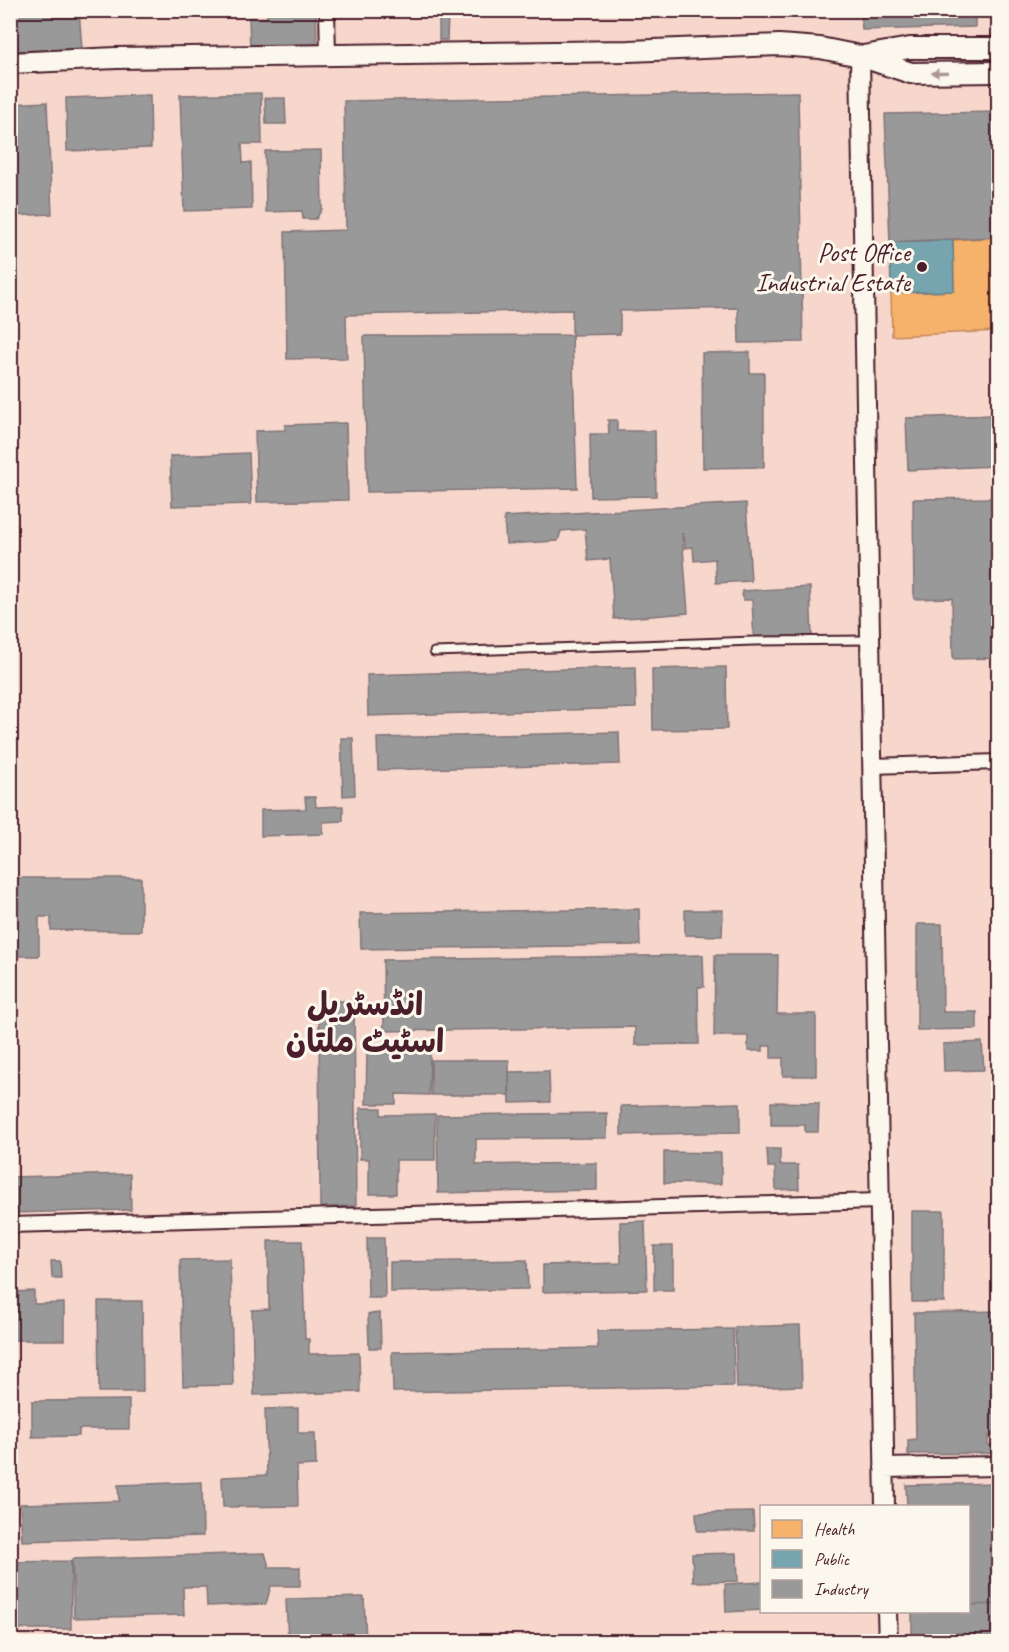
<svg xmlns="http://www.w3.org/2000/svg" width="1009" height="1652" viewBox="0 0 1009 1652" font-family="Caveat,'Playpen Sans Arabic',sans-serif">
  <style>
    .built { fill: #f7d7cc; fill-rule: evenodd }
    .health { fill: #f6b26b; stroke: #c28658; stroke-width: 1.5 }
    .public { fill: #76a5af; stroke: #697d87; stroke-width: 1.5 }
    .industry { fill: #999; stroke: #817478; stroke-width: 1.5 }
    .lines { fill: none; stroke-linecap: round; stroke-linejoin: round }
    .service-casing { stroke: #4a1f2b; stroke-width: 11 }
    .minor-casing { stroke: #4a1f2b; stroke-width: 18 }
    .tertiary-casing { stroke: #4a1f2b; stroke-width: 22 }
    .secondary-casing { stroke: #4a1f2b; stroke-width: 24 }
    .service { stroke: #fbf7ec; stroke-width: 7 }
    .minor { stroke: #fbf7ec; stroke-width: 14 }
    .tertiary { stroke: #fbf7ec; stroke-width: 18 }
    .secondary { stroke: #fbf7ec; stroke-width: 20 }
    .oneway { fill: #ab9695 }
    .poi-dot { fill: #4a1f2b; stroke: #fbf7ec; stroke-width: 2 }
    .labels { text-anchor: middle; dominant-baseline: central; stroke-width: 6; stroke-linejoin: round; paint-order: stroke }
    .poi-label { font-size: 26px; fill: #4a1f2b; stroke: #fbf7ec; text-anchor: end }
    .district-label { font-size: 32px; font-weight: bold; fill: #4a1f2b; stroke: #fbf7ec }
  </style>
  <rect width="100%" height="100%" fill="#f9e4d9"/>
  <filter id="ink" filterUnits="userSpaceOnUse"><feTurbulence type="fractalNoise" baseFrequency=".0167" numOctaves="2"/><feDisplacementMap in="SourceGraphic" scale="12" xChannelSelector="R" yChannelSelector="G"/><feConvolveMatrix kernelMatrix="1 2 1 2 8 2 1 2 1" color-interpolation-filters="sRGB"/></filter>
  <g filter="url(#ink)">
    <path class="built" d="M11 11H998V1641L11 1642ZM762 1506H968V1612H762Z"/>
    <path class="health" d="M998 237V331L892 336 891 293 954 291 953 240Z"/>
    <path class="public" d="M953 240 954 291 891 293 890 242Z"/>
    <path class="industry" d="M10 10H79L82 49 10 51Z
      M156 10H204V14L156 15Z
      M267 10H316L317 46 250 48 249 18H267Z
      M337 10H415L413 14 337 13Z
      M861 10H975V27L862 30Z
      M439 14H448L447 40H439Z
      M798 92 803 342 739 343 738 308 620 311V334L572 335V310L346 315 347 358 287 359 285 232 346 230 344 101Z
      M261 93 262 144H242L243 163 251 162 252 209 184 211 180 95Z
      M150 95 151 148 67 151 66 98Z
      M265 98H285L286 124H266Z
      M47 102 52 214 10 216V104Z
      M998 112V237L890 242 885 114Z
      M321 150 322 209 316 219H303L302 211 266 212 265 151Z
      M572 335 577 488 367 492 364 336Z
      M750 352V373H764V467L703 468 702 353Z
      M992 415 994 466 908 470 906 418Z
      M608 420H617V431H655L656 496 591 497 590 434H609Z
      M346 423 348 500 257 502 255 431 285 430V425Z
      M249 453 251 504 172 506 170 456Z
      M998 498V658L953 659 952 598 914 599 913 499Z
      M746 503 751 581 716 583 715 559 694 561 693 547 685 548 684 534H682L688 613 614 619 610 559 588 561 585 529 561 531 558 541 506 544 504 517Z
      M810 587 812 638 754 641 752 600H743L742 591Z
      M635 667 636 708 368 716 367 675Z
      M726 667 727 729 653 730 652 669Z
      M619 732 620 764 378 770 377 738Z
      M341 738H353L355 795 343 796Z
      M305 797H315L316 807 343 806V821L323 822V834L261 836V810L306 809Z
      M10 878H141V931L51 930V917H39V956H10Z
      M639 909 640 945 361 949 360 913Z
      M685 910H723L722 936 685 935Z
      M917 924H942L943 1012H977V1029L917 1030Z
      M703 955 704 987H698L699 1044 635 1045V1027L384 1031 383 960Z
      M715 955H778L777 1014H816V1076H783V1058H771V1046H763V1051H748V1036H714Z
      M319 1001H354L356 1206 320 1207Z
      M982 1042 984 1070 944 1071 943 1044Z
      M367 1052 430 1053 429 1095 396 1094V1104H366Z
      M431 1060H509V1095H431Z
      M549 1071 550 1102 510 1103 509 1072Z
      M771 1102 819 1103 818 1132H805V1125H771Z
      M740 1103V1132L621 1135V1106Z
      M360 1108H381V1115L435 1114V1160H396V1194H369V1159H360Z
      M607 1113V1138L476 1139V1165L597 1163V1190L438 1193 437 1115Z
      M767 1149H780V1165H798L799 1189 776 1190 775 1167H768Z
      M664 1152 721 1153V1184L664 1183Z
      M130 1174 131 1210 10 1213V1177Z
      M912 1211H944V1302H912Z
      M645 1221 647 1290 543 1292V1265L621 1263 620 1222Z
      M367 1238H384L385 1298H368Z
      M268 1241H302L305 1339H309V1354L359 1353 360 1392 254 1395 252 1310 269 1309Z
      M654 1246H673V1290H654Z
      M230 1259 233 1385 183 1386 180 1260Z
      M527 1260 528 1289 390 1292V1262Z
      M51 1261H60L61 1278H52Z
      M34 1291V1304L64 1303V1340H13L12 1292Z
      M98 1301H142L143 1392H99Z
      M998 1311V1436H988V1445H998V1453L908 1454V1440L916 1439 914 1313Z
      M380 1313 381 1348H369L368 1314Z
      M800 1325 802 1386 737 1388 735 1327Z
      M733 1329 734 1386 393 1392 392 1352 598 1348 597 1331Z
      M129 1400V1429H79V1436L32 1437V1401Z
      M298 1408V1433H315L316 1465 297 1466 298 1506 223 1507 222 1477 267 1475 265 1409Z
      M202 1482 203 1536 22 1541 20 1504 119 1501 118 1485Z
      M998 1483V1604L968 1605V1506H907L906 1485Z
      M753 1512 754 1531H697L696 1513Z
      M265 1553 269 1567H300V1586H271L266 1604 207 1606 206 1587H183L184 1615 74 1618 72 1559Z
      M737 1553 738 1581 693 1582 692 1554Z
      M71 1561V1629H10V1562Z
      M762 1582V1610L726 1612 725 1584Z
      M364 1597 366 1642H288L286 1599Z
      M998 1604V1642H912V1612H968V1605Z"/>
    <g class="lines">
      <g class="service-casing">
        <path id="service" d="M434 652 754 641 869 640"/>
      </g>
      <g class="minor-casing">
        <path id="minor" d="M327 10 328 55
          M872 766 998 762
          M10 1225 879 1201"/>
      </g>
      <g class="tertiary-casing">
        <path id="tertiary" d="M860 56 885 1506
          M884 1468 998 1466
          M887 1612 888 1642"/>
      </g>
      <g class="secondary-casing">
        <path id="secondary" d="M863 56 910 48H998
          M10 63 116 58 629 51 779 45 820 48 860 56 911 73 998 72"/>
      </g>
      <use href="#service" class="service"/>
      <use href="#minor" class="minor"/>
      <use href="#tertiary" class="tertiary"/>
      <use href="#secondary" class="secondary"/>
    </g>
    <defs><path id="oneway-solid" d="M-6-.8H1V-3.2L6.5 0L1 3.2V.8H-6Z" transform="scale(1.5)"/></defs>
    <use class="oneway" href="#oneway-solid" transform="translate(940 73) rotate(179)"/>
  </g>
  <circle class="poi-dot" cx="922" cy="267" r="6"/>
  <g class="labels">
    <g class="poi-label">
      <text x="910" y="252">Post Office<tspan x="910" dy="30">Industrial Estate</tspan></text>
    </g>
    <g class="district-label">
      <text x="365" y="1004">انڈسٹریل<tspan x="365" dy="37">اسٹیٹ ملتان</tspan></text>
    </g>
  </g>
  <rect width="1009" height="1652" fill="none" stroke="#fbf7ec" stroke-width="36"/>
  <rect x="18" y="18" width="973" height="1616" fill="none" stroke="#4a1f2b" stroke-width="2" filter="url(#ink)"/>
  <rect x="760" y="1505" width="210" height="108" fill="#fbf7ec" stroke="#b4a19f" stroke-width="1.5"/>
  <rect x="772" y="1520" width="30" height="18" fill="#f6b26b" stroke="#b4a19f" stroke-width="1.5"/>
  <text x="814" y="1535" font-size="18" fill="#4a1f2b">Health</text>
  <rect x="772" y="1550" width="30" height="18" fill="#76a5af" stroke="#b4a19f" stroke-width="1.5"/>
  <text x="814" y="1565" font-size="18" fill="#4a1f2b">Public</text>
  <rect x="772" y="1580" width="30" height="18" fill="#999999" stroke="#b4a19f" stroke-width="1.5"/>
  <text x="814" y="1595" font-size="18" fill="#4a1f2b">Industry</text>
</svg>
